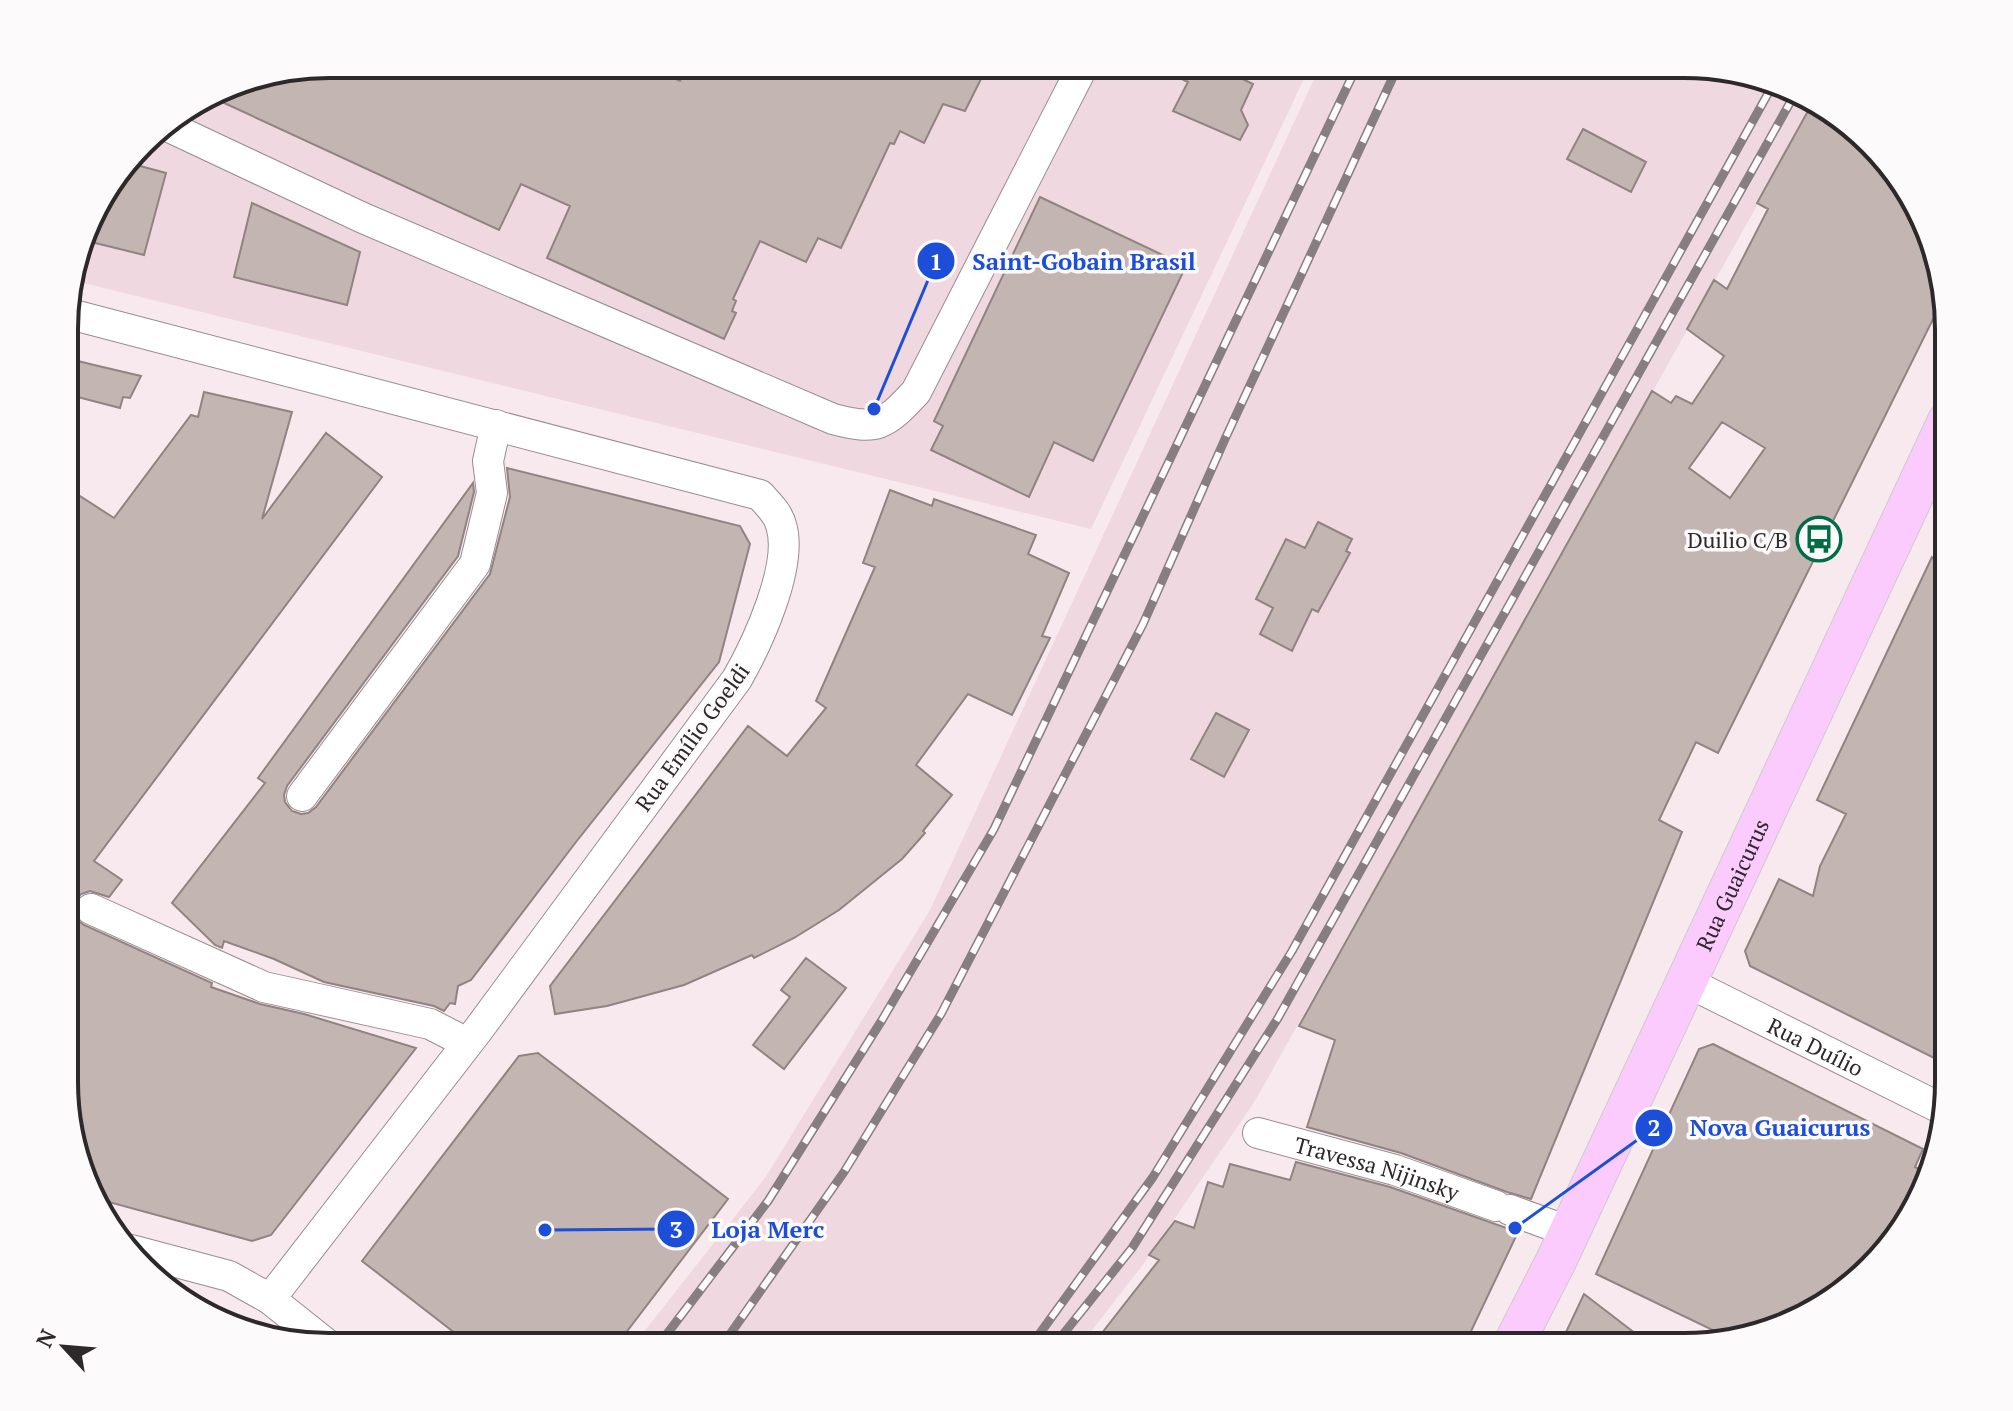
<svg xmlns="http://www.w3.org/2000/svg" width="2013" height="1411" viewBox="0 0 2013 1411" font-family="'PT Serif',serif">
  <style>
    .built { fill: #efd8df }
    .building { fill: #c3b5b2; stroke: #908381; stroke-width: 2; fill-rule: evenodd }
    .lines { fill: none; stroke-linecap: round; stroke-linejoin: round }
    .minor-casing { stroke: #998c90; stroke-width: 32 }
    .major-casing { stroke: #cdcbcc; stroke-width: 42 }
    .minor { stroke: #fff; stroke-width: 30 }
    .major { stroke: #fbcbfe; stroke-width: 40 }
    .rail-casing { stroke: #877e81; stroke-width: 9 }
    .rail { stroke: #fdfafb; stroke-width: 6; stroke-dasharray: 18; stroke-linecap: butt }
    .labels { text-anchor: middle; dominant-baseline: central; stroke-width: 7; stroke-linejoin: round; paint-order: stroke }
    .poi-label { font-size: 22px; fill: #2d282a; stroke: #fdfafb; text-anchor: end }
    .street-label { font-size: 22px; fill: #2d282a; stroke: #fdfafb }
    .rim { fill: none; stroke: #2d282a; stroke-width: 4 }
    .leader { fill: none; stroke: #1d4ed8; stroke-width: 3 }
    .callout-dot { fill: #1d4ed8; stroke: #fdfafb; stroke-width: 3 }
    .mark-label { font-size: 24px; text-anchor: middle; font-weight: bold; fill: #fff }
    .callout-label { font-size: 24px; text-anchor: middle; font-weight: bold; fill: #1d4ed8; stroke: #fdfafb; stroke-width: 7; stroke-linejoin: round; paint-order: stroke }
  </style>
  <rect width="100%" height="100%" fill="#f8e9ee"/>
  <path class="built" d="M329 64H1311L1091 529 71 280 92 211 154 130 228 84Z
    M1321 64 1701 65 1770 78 1815 102 1255 1101 1145 1262 1079 1347H632L765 1178 930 910Z"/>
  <path class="building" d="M329 64H645L680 81 688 64H952L981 79 965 111 943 104 924 143 900 131 894 144 890 143 841 248 818 238 806 262 760 241 733 299 736 301 732 311 736 313 724 339 547 258 570 206 521 184 499 230 209 96 228 84Z
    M1151 64H1241L1236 76 1253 84 1241 110 1248 125 1240 140 1173 111 1188 82Z
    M1813 102 1845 118 1914 197 1944 297 1718 753 1696 742 1659 820 1682 832 1531 1199 1507 1192 1401 1153 1307 1127 1335 1040 1299 1026 1652 391 1671 403 1676 396 1692 404 1724 356 1687 329 1714 280 1727 289 1768 209 1757 203ZM1722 422 1765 448 1730 498 1689 468Z
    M1583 129 1646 162 1631 192 1567 159Z
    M129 163 166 173 144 255 83 240 92 211Z
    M1040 197 1186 266 1093 461 1054 442 1029 497 931 450 943 426 934 421Z
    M252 203 360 252 347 305 234 277Z
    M66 358 94 365 141 376 130 398 123 397 120 408 66 394Z
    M204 392 292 412 262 519 326 433 382 477 94 861 122 880 109 897 90 891 81 894 75 901 73 912 77 920 84 925 212 983 211 987 260 1004 304 1014 416 1048 271 1235 252 1241 94 1198 66 1116V487L114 518 191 415 198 417Z
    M507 468 740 526 750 544 719 662 576 842 471 980 458 986 455 1004 450 1003 444 1011 434 1006 324 982 274 959 224 941 222 948 215 945 172 903 265 783 258 778 473 483 474 492 458 556 287 786 284 795 285 802 292 811 301 814 308 813 316 807 490 574 510 497Z
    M890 490 932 506 934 499 1036 535 1028 554 1069 573 1042 636 1050 638 1012 715 968 694 916 765 952 795 923 831 925 833 902 859 839 910 794 938 754 958 752 955 684 985 607 1006 555 1014 550 986 748 726 787 756 826 708 816 701 875 567 863 563Z
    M1318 522 1352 539 1346 551 1350 553 1318 612 1312 609 1292 651 1260 634 1273 608 1256 599 1286 539 1305 548Z
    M1932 557 1948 566V1047L1941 1044 1934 1058 1750 966 1745 951 1779 879 1813 896 1820 866 1846 814 1817 800Z
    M1216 713 1249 730 1224 777 1191 759Z
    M806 958 846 988 784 1069 753 1045 790 997 781 990Z
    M1713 1044 1923 1149 1915 1167 1931 1175 1895 1243 1802 1319 1727 1337 1596 1274 1699 1049Z
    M538 1053 728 1199 615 1347H473L362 1261 519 1056Z
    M1296 1162 1390 1187 1518 1232 1465 1344 1459 1347H1091L1159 1260 1149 1255 1175 1221 1194 1228 1208 1182 1223 1187 1230 1164 1290 1180Z
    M1584 1294 1653 1347H1559Z"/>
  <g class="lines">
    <g class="minor-casing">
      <g id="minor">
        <path d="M163 124 363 218 833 419C878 431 885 425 916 392L1084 64"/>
        <path d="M66 313 760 495C768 504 778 513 781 525 794 565 757 644 737 679L478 1030 270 1299"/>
        <path d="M302 796 475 564 492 493 488 461 496 425"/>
        <path d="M91 909 264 987 430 1024 467 1043"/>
        <path id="s1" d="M1687 982 1946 1111"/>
        <path id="s2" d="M1258 1133 1395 1170 1496 1206"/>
        <path d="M1510 1210 1570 1232"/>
        <path d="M131 1250 229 1276 270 1299 329 1346"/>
      </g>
    </g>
    <g class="major-casing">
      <g id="major">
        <path id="s3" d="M1512 1347 1556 1261 1948 421"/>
      </g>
    </g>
    <use href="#minor" class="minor"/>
    <use href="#major" class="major"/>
    <g class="rail-casing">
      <path id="rail" d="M657 1347 768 1201 882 1020 994 829 1358 64
        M721 1347 844 1172 941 1014 1143 624 1225 439 1399 64
        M1030 1347 1153 1177 1292 951 1775 81
        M1053 1347 1132 1248 1278 1018 1796 92"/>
    </g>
    <use href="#rail" class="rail"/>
  </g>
  <defs>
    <g id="bus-ring" transform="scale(2.3)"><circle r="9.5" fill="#fdfafb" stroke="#016d44" stroke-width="1.5"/><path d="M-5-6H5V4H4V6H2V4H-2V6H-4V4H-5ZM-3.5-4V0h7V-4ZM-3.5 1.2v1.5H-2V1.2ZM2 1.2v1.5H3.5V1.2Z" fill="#016d44"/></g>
  </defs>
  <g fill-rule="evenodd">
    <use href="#bus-ring" x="1819" y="539"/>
  </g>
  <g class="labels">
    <g class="poi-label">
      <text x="1788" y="539">Duilio C/B</text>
    </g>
    <g class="street-label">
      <text transform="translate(692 737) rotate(-54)">Rua Emílio Goeldi</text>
      <text stroke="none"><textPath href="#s3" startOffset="512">Rua Guaicurus</textPath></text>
      <text stroke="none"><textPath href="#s1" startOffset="144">Rua Duílio</textPath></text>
      <text stroke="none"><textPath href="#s2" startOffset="124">Travessa Nijinsky</textPath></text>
    </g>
  </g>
  <path d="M0 0H2013V1411H0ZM329 78H1684A251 251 0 0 1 1935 329V1082A251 251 0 0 1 1684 1333H329A251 251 0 0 1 78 1082V329A251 251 0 0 1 329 78Z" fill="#fdfafb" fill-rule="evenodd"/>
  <path class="rim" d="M329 78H1684A251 251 0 0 1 1935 329V1082A251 251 0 0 1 1684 1333H329A251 251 0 0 1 78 1082V329A251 251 0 0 1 329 78Z"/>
  <path class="leader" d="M874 409L936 261M1515 1228L1654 1128M545 1230L676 1229"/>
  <g class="callout-dot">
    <circle cx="874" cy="409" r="8"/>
    <circle cx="1515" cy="1228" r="8"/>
    <circle cx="545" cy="1230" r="8"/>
    <circle cx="936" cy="261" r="20"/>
    <circle cx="1654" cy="1128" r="20"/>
    <circle cx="676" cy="1229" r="20"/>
  </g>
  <g class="mark-label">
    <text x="936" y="270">1</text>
    <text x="1654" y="1136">2</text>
    <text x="676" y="1238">3</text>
  </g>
  <g class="callout-label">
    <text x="1084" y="270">Saint-Gobain Brasil</text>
    <text x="1780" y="1136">Nova Guaicurus</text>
    <text x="768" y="1238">Loja Merc</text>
  </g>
  <g transform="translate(64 1347) rotate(296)" stroke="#fdfafb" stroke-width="6" paint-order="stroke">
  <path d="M0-6L14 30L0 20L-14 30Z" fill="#2d282a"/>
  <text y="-12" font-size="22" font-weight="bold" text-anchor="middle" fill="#2d282a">N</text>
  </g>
</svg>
